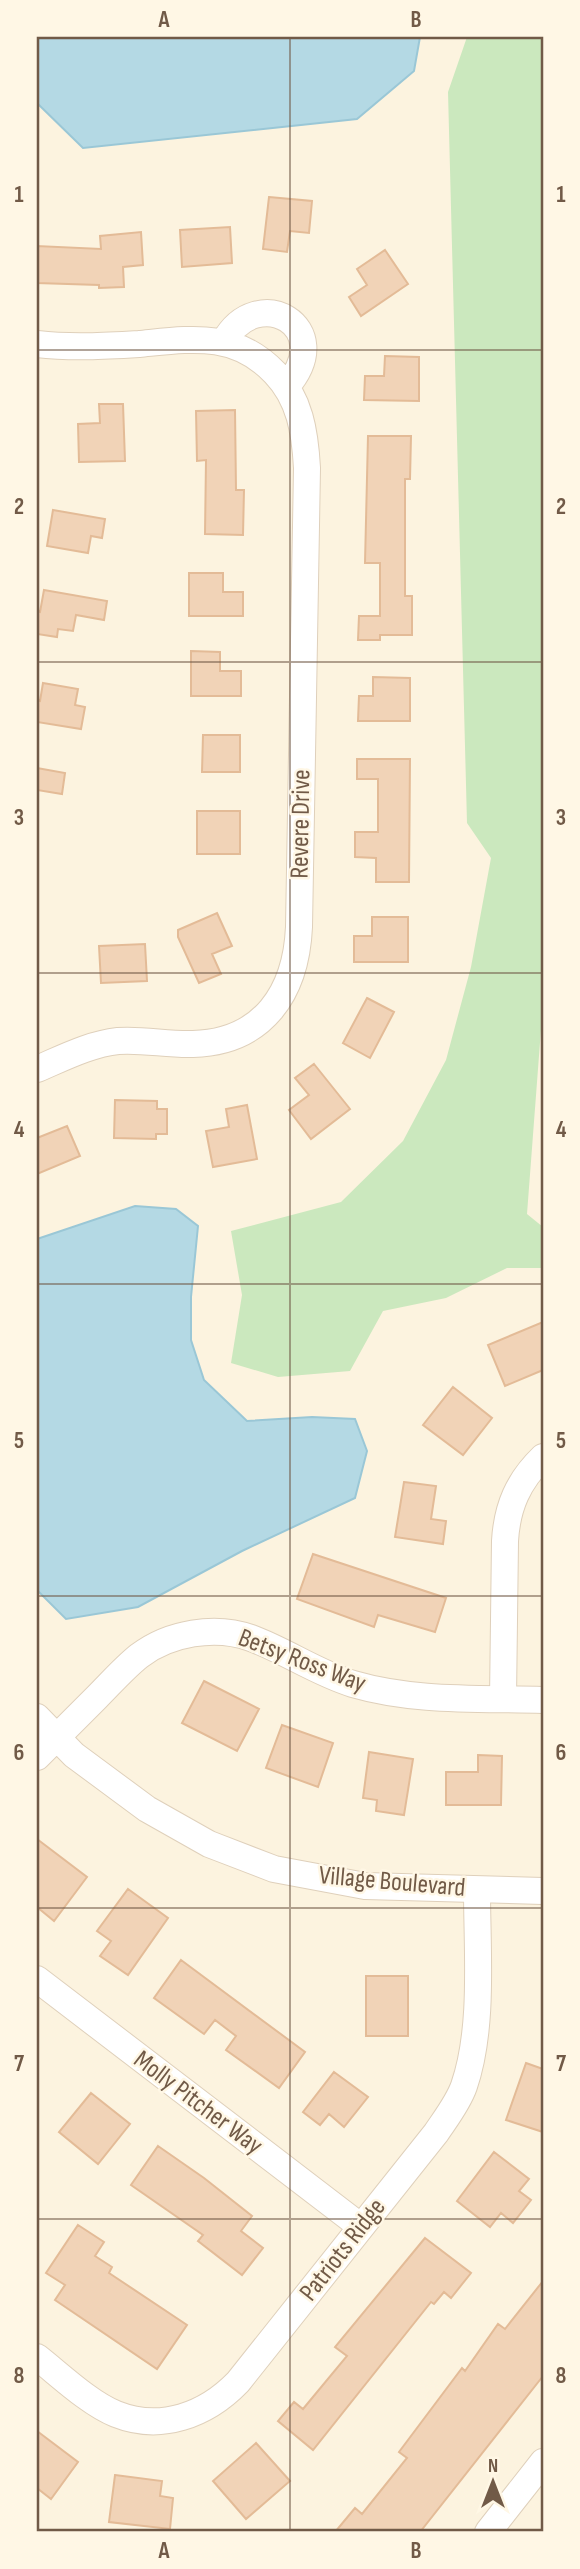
<svg xmlns="http://www.w3.org/2000/svg" width="580" height="2569" viewBox="0 0 580 2569" font-family="'Sofia Sans Condensed',sans-serif">
  <style>
    .green { fill: #cbe8be }
    .water { fill: #b4d9e4; stroke: #9ac7d6; stroke-width: 2 }
    .building { fill: #f1d3b7; stroke: #e3bb97; stroke-width: 2 }
    .lines { fill: none; stroke-linecap: round; stroke-linejoin: round }
    .street-casing { stroke: #dfd0bb; stroke-width: 28 }
    .street { stroke: #fff; stroke-width: 26 }
    .grid { fill: none; stroke: #715a47; stroke-width: 2; stroke-opacity: 0.55 }
    .labels { text-anchor: middle; dominant-baseline: central; stroke-width: 5; stroke-linejoin: round; paint-order: stroke }
    .street-label { font-size: 26px; fill: #715a47; stroke: #fff7e5 }
    .neatline { fill: none; stroke: #715a47; stroke-width: 2.5 }
    .grid-label { font-size: 23px; text-anchor: middle; font-weight: bold; fill: #715a47 }
  </style>
  <rect width="100%" height="100%" fill="#fcf3df"/>
  <path class="green" d="M467 37H543V1003L527 1214 543 1227V1268H507L446 1298 383 1311 350 1371 278 1377 231 1363 242 1295 231 1231 341 1202 403 1141 446 1060 471 967 491 858 467 823 448 92Z"/>
  <path class="water" d="M37 37H420L414 71 357 119 83 148 37 103Z
    M135 1206 176 1209 198 1226 191 1297V1340L204 1380 247 1421 312 1417 355 1419 367 1451 355 1498 242 1551 138 1607 66 1619 37 1590V1239Z"/>
  <path class="building" d="M269 197 312 201 309 233 290 231 287 252 263 249Z
    M230 227 232 263 182 267 180 230Z
    M141 232 143 265 123 267 124 287 99 288V285L37 283V246L101 249 100 236Z
    M385 250 408 284 361 316 349 297 367 285 357 269Z
    M385 356 419 357V401L364 400 365 376H384Z
    M99 404H123L125 461 79 462 78 424 100 423Z
    M235 410 236 490H244L243 535 205 534 206 460 197 461 196 411Z
    M368 436H411L410 479H405V596H412V635H380V640H358L359 616H380V563H365Z
    M53 510 105 519 102 538 91 536 88 553 47 546Z
    M189 573H223V592H243V616H189Z
    M44 590 107 601 104 620 76 615 73 631 58 629 57 637 37 634V611L40 612Z
    M191 651 220 652V671H241V696H191Z
    M373 677 410 678V721H358L359 696H373Z
    M43 683 78 689 75 705 85 707 81 729 37 722V700L40 701Z
    M203 735H240V772H202Z
    M357 759H410L409 882H376V858L355 857V832H378V779H357Z
    M37 768 65 773 62 794 37 790Z
    M197 811H240V854H197Z
    M217 913 232 946 212 954 221 974 199 983 178 937V930Z
    M372 917H408V962H354V936H372Z
    M145 944 147 981 101 983 99 946Z
    M367 998 394 1012 370 1058 343 1043Z
    M314 1064 350 1109 311 1139 289 1110 309 1095 295 1078Z
    M115 1100 157 1101V1109H167V1134H156V1139L114 1138Z
    M247 1105 257 1159 213 1167 206 1131 229 1127 226 1109Z
    M67 1126 80 1156 37 1174V1138Z
    M543 1322V1370L505 1386 488 1345Z
    M453 1387 492 1418 463 1455 423 1425Z
    M404 1482 436 1486 431 1519 446 1521 443 1544 395 1537Z
    M313 1554 446 1598 435 1632 378 1615 374 1627 297 1599Z
    M204 1681 259 1709 237 1751 182 1723Z
    M282 1725 333 1743 318 1787 266 1768Z
    M369 1752 413 1759 404 1815 376 1811 377 1800 363 1798Z
    M478 1755 502 1756 501 1805H446V1772H478Z
    M37 1839 87 1877 54 1921 37 1907Z
    M128 1889 168 1918 128 1975 100 1956 111 1941 97 1931Z
    M181 1960 305 2052 279 2088 226 2050 236 2036 215 2020 204 2034 154 1998Z
    M366 1976H408V2036H366Z
    M526 2063 543 2069V2132L506 2120Z
    M334 2072 368 2097 344 2127 329 2114 320 2125 303 2112Z
    M91 2093 130 2124 98 2164 59 2132Z
    M158 2146 204 2178 252 2216 241 2231 263 2248 242 2275 198 2241 203 2235 131 2185Z
    M494 2152 529 2179 519 2191 531 2200 513 2223 501 2213 490 2227 457 2201Z
    M78 2225 104 2242 95 2256 112 2267 109 2273 187 2325 157 2369 55 2300 65 2285 46 2273Z
    M425 2238 471 2273 451 2298 444 2292 434 2304 431 2302 313 2450 278 2421 294 2402 303 2409 347 2356 335 2347Z
    M543 2281V2376L420 2532H335L355 2508 362 2514 407 2458 399 2452 462 2368 465 2371 498 2324 505 2329Z
    M37 2431 78 2462 51 2499 37 2488Z
    M256 2443 290 2481 246 2519 213 2481Z
    M115 2475 162 2481 160 2496 173 2498 170 2529 109 2522Z"/>
  <g class="lines">
    <g class="street-casing">
      <path id="street" d="M224 342C257 281 339 327 286 387
        M37 344C71 348 105 346 139 344 191 339 235 331 275 373 300 399 305 432 307 468L299 927C296 993 263 1042 193 1044 168 1045 143 1039 118 1041 90 1044 63 1058 37 1069
        M503 1699 505 1541C507 1507 518 1481 543 1457
        M37 1717 74 1755 147 1809 209 1844 274 1869 365 1886 543 1891
        M37 1757C57 1737 77 1717 97 1697 111 1683 124 1668 139 1656 169 1633 215 1625 251 1638 286 1651 317 1673 353 1684 415 1702 479 1698 543 1700
        M37 1979 360 2226
        M37 2357C60 2375 89 2403 116 2414 161 2432 206 2415 238 2382L436 2133C446 2118 458 2103 464 2086 484 2028 477 1951 477 1890
        M488 2532 543 2462"/>
    </g>
    <use href="#street" class="street"/>
  </g>
  <path class="grid" d="M290 37V2532M37 350H543M37 662H543M37 973H543M37 1284H543M37 1596H543M37 1908H543M37 2219H543"/>
  <g class="labels">
    <g class="street-label">
      <text transform="translate(301 824) rotate(-89)">Revere Drive</text>
      <text transform="translate(302 1661) rotate(21)">Betsy Ross Way</text>
      <text transform="translate(392 1882) rotate(5)">Village Boulevard</text>
      <text transform="translate(198 2103) rotate(37)">Molly Pitcher Way</text>
      <text transform="translate(343 2250) rotate(-52)">Patriots Ridge</text>
    </g>
  </g>
  <rect width="580" height="2569" fill="none" stroke="#fff7e5" stroke-width="77"/>
  <g transform="translate(493 2482)" stroke="#fff7e5" stroke-width="5" paint-order="stroke">
  <path d="M0-5L12 26L0 18L-12 26Z" fill="#715a47"/>
  <text y="-10" font-size="19" font-weight="bold" text-anchor="middle" fill="#715a47">N</text>
  </g>
  <rect x="38" y="38" width="504" height="2492" class="neatline"/>
  <g class="grid-label">
    <text x="164" y="27">A</text>
    <text x="416" y="27">B</text>
    <text x="19" y="202">1</text>
    <text x="561" y="202">1</text>
    <text x="19" y="514">2</text>
    <text x="561" y="514">2</text>
    <text x="19" y="825">3</text>
    <text x="561" y="825">3</text>
    <text x="19" y="1137">4</text>
    <text x="561" y="1137">4</text>
    <text x="19" y="1448">5</text>
    <text x="561" y="1448">5</text>
    <text x="19" y="1760">6</text>
    <text x="561" y="1760">6</text>
    <text x="19" y="2071">7</text>
    <text x="561" y="2071">7</text>
    <text x="19" y="2383">8</text>
    <text x="561" y="2383">8</text>
    <text x="164" y="2558">A</text>
    <text x="416" y="2558">B</text>
  </g>
</svg>
